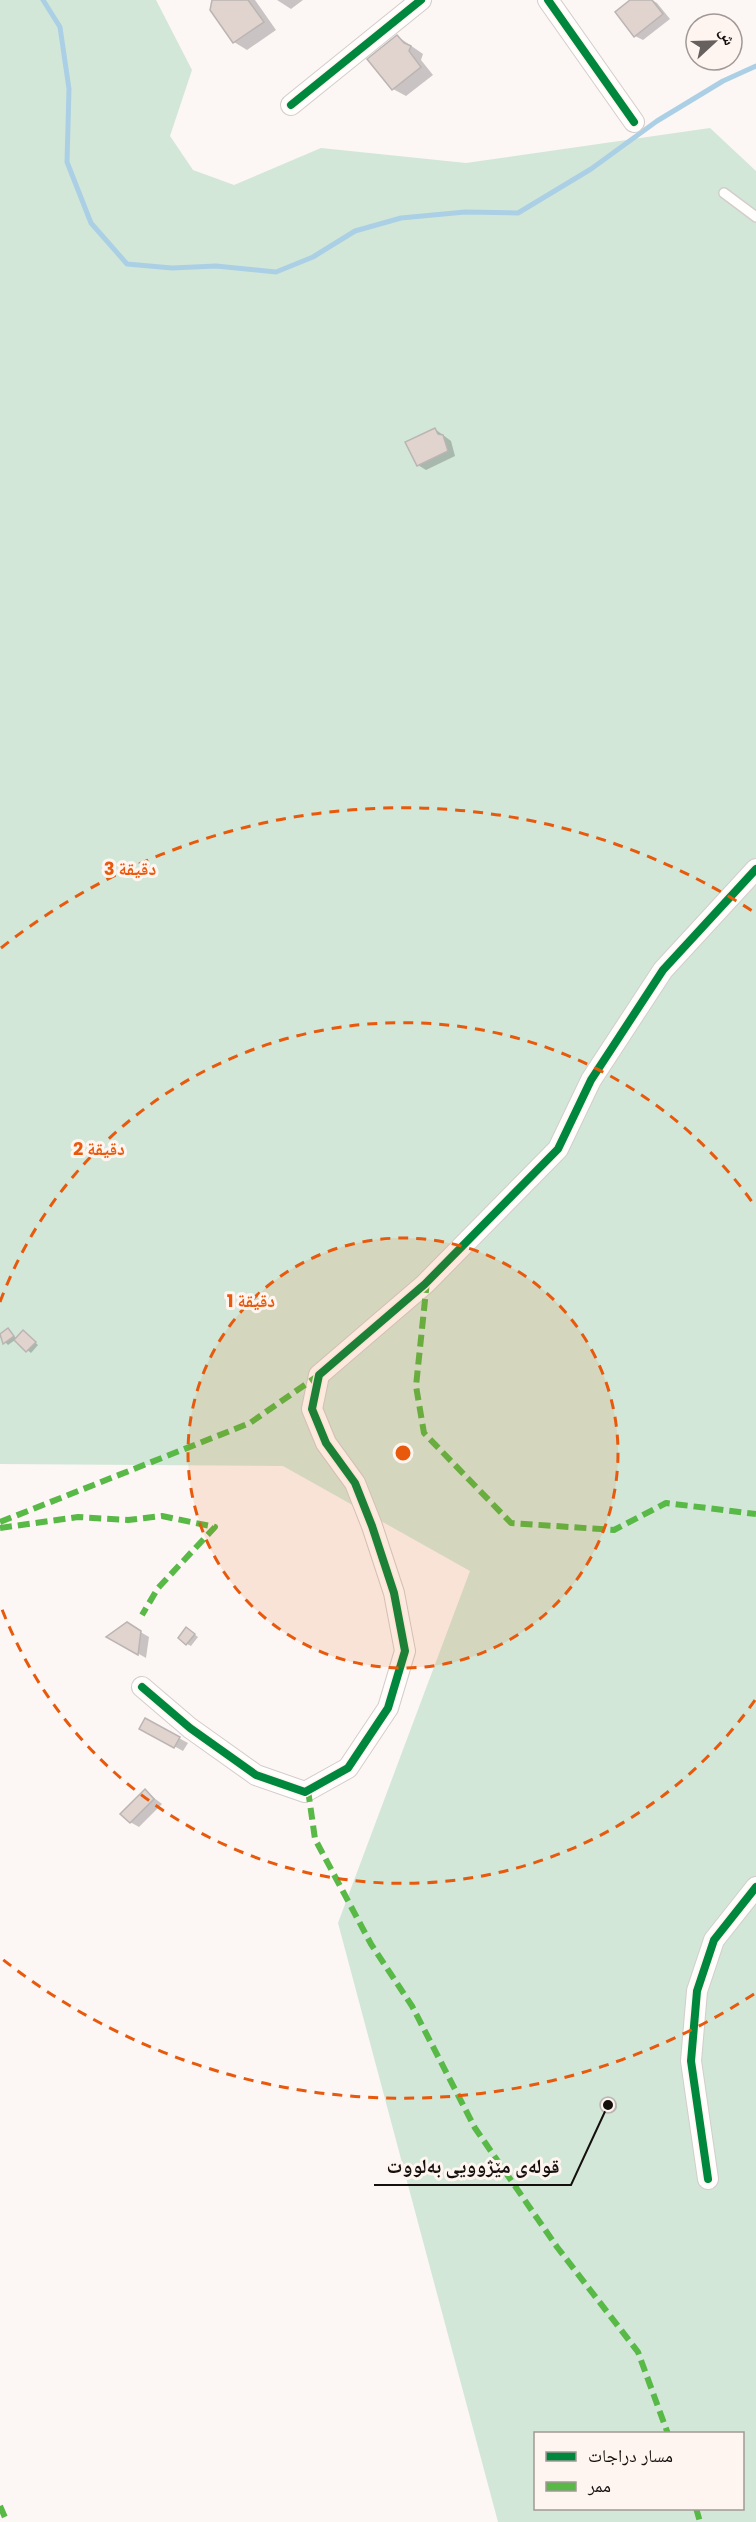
<svg xmlns="http://www.w3.org/2000/svg" width="756" height="2522" viewBox="0 0 756 2522" font-family="Poppins,'Noto Naskh Arabic',sans-serif">
  <style>
    .green { fill: #d2e7d8; fill-rule: evenodd }
    .shadow { fill: #0003 }
    .lines { fill: none; stroke-linecap: round; stroke-linejoin: round }
    .stream { stroke: #abd0e5; stroke-width: 5 }
    .building { fill: #e1d3ce; stroke: #bab5b3; stroke-width: 1.5 }
    .lane-casing { stroke: #d3cdcb; stroke-width: 12 }
    .street-casing { stroke: #d3cdcb; stroke-width: 22 }
    .lane { stroke: #fffefd; stroke-width: 9 }
    .street { stroke: #fffefd; stroke-width: 20 }
    .quiet { stroke: #58b947; stroke-width: 6; stroke-dasharray: 12 6; stroke-linecap: butt }
    .cycleway-casing { stroke: #fff5f0; stroke-width: 11 }
    .cycleway { stroke: #00873e; stroke-width: 8 }
    .ring { fill: none; stroke: #e8590c; stroke-width: 3; stroke-dasharray: 10 8 }
    .centre { fill: #e8590c; stroke: #fff5f0; stroke-width: 3 }
    .ring-label { font-size: 18px; text-anchor: middle; font-weight: bold; fill: #e8590c; stroke: #fff5f0; stroke-width: 6; stroke-linejoin: round; paint-order: stroke }
    .leader { fill: none; stroke: #15100d; stroke-width: 2 }
    .callout-dot { fill: #15100d; stroke: #fff5f0; stroke-width: 2 }
    .callout-label { font-size: 20px; text-anchor: middle; font-weight: bold; fill: #15100d; stroke: #fff5f0; stroke-width: 6; stroke-linejoin: round; paint-order: stroke }
  </style>
  <rect width="100%" height="100%" fill="#fcf6f4"/>
  <path class="green" d="M0 0H156L192 70 170 136 193 170 234 185 321 148 466 163 710 128 756 171V2522H498L338 1923 470 1571 283 1466 0 1464ZM536 2434H742V2508H536Z"/>
  <path class="shadow" d="M214 0H255L276 30 247 50 234 42Z
    M277 0H303L291 9Z
    M632 0H652L657 3 670 19 643 40 635 36Z
    M397 36 423 54 421 60 433 75 406 96 393 89 369 59Z
    M435 429 451 441 455 456 426 470 418 465Z
    M8 1330 17 1339 27 1334 38 1345 31 1353 15 1340 8 1345 0 1337Z
    M127 1624 149 1637 146 1658 109 1637Z
    M190 1631 198 1637 191 1646 187 1644Z
    M146 1720 188 1743 183 1751 141 1728Z
    M145 1791 162 1804 139 1827 130 1822Z
    M603 2106a7 7 0 1 1 14 0a7 7 0 1 1-14 0Z"/>
  <g class="lines">
    <path class="stream" d="M43 0 60 27 69 89 67 162 91 223 127 264 172 268 216 266 276 272 313 257 355 231 401 218 465 212 518 213 591 169 657 121 723 81 756 66"/>
  </g>
  <path class="building" d="M212 0H248L264 22 233 43 210 10Z
    M630 0H652L663 14 634 37 615 12Z
    M397 35 404 43 411 46 409 51 421 67 392 90 367 59Z
    M435 428 438 434 443 435 448 451 417 466 405 442Z
    M8 1328 14 1336 3 1344 0 1334Z
    M23 1330 36 1342 26 1352 14 1340Z
    M127 1622 141 1631 138 1655 106 1637Z
    M186 1627 195 1634 186 1645 178 1638Z
    M145 1718 180 1737 174 1748 139 1729Z
    M145 1789 154 1799 130 1823 120 1814Z
    M600 2105a8 8 0 1 1 16 0a8 8 0 1 1-16 0Z"/>
  <g class="lines">
    <g class="lane-casing">
      <path id="lane" d="M724 193 756 217"/>
    </g>
    <g class="street-casing">
      <path id="street" d="M548 0 634 122
        M291 105 421 0
        M142 1687 190 1728 256 1775 305 1792 348 1768 388 1708 405 1651 394 1593 372 1526 355 1483 326 1443 312 1409 319 1375 425 1284 558 1149 591 1080 663 970 756 869
        M708 2179 691 2061 697 1991 714 1940 756 1887"/>
    </g>
    <use href="#lane" class="lane"/>
    <use href="#street" class="street"/>
    <path class="quiet" d="M427 1281 416 1386 424 1433 511 1523 614 1530 666 1503 756 1514
      M0 1522 250 1423 319 1375
      M0 1528 78 1517 128 1520 162 1516 215 1527 158 1588 142 1615
      M308 1790 315 1839 371 1944 412 2006 475 2128 557 2247 638 2352 668 2434
      M0 2506 7 2522
      M696 2508 700 2522"/>
    <g class="cycleway-casing">
      <path id="cycleway" d="M548 0 634 122
        M291 105 421 0
        M142 1687 190 1728 256 1775 305 1792 348 1768 388 1708 405 1651 394 1593 372 1526 355 1483 326 1443 312 1409 319 1375 425 1284 558 1149 591 1080 663 970 756 869
        M708 2179 691 2061 697 1991 714 1940 756 1887"/>
    </g>
    <use href="#cycleway" class="cycleway"/>
  </g>
  <circle cx="403" cy="1453" r="215" fill="#e8590c" fill-opacity=".12"/>
  <g class="ring">
    <circle cx="403" cy="1453" r="215"/>
    <path d="M755 1700A430 430 0 0 1 0 1604M0 1302A430 430 0 0 1 755 1206"/>
    <path d="M754 1994A645 645 0 0 1 1 1958M1 948A645 645 0 0 1 754 912"/>
  </g>
  <circle cx="403" cy="1453" r="9" class="centre"/>
  <g class="ring-label">
    <text x="130" y="875">3 دقيقة</text>
    <text x="99" y="1155">2 دقيقة</text>
    <text x="251" y="1307">1 دقيقة</text>
  </g>
  <path class="leader" d="M608 2105L571 2185H374"/>
  <circle class="callout-dot" cx="608" cy="2105" r="6"/>
  <g class="callout-label">
    <text x="473" y="2173">قولەی مێژوویی بەلووت</text>
  </g>
  <rect x="534" y="2432" width="210" height="78" fill="#fff5f0" stroke="#a19995" stroke-width="1.5"/>
  <rect x="546" y="2452" width="30" height="9" fill="#00873e" stroke="#a19995" stroke-width="1.5"/>
  <text x="588" y="2462" font-size="18" fill="#15100d">مسار دراجات</text>
  <rect x="546" y="2482" width="30" height="9" fill="#58b947" stroke="#a19995" stroke-width="1.5"/>
  <text x="588" y="2492" font-size="18" fill="#15100d">ممر</text>
  <g transform="translate(714 42) rotate(68)"><circle r="28" fill="#fff5f0" stroke="#a19995" stroke-width="1.5"/>
  <path d="M0-4.5L10 22L0 15L-10 22Z" fill="#66605e"/>
  <text y="-9" font-size="16" font-weight="bold" text-anchor="middle" fill="#15100d">ش</text>
  </g>
</svg>
